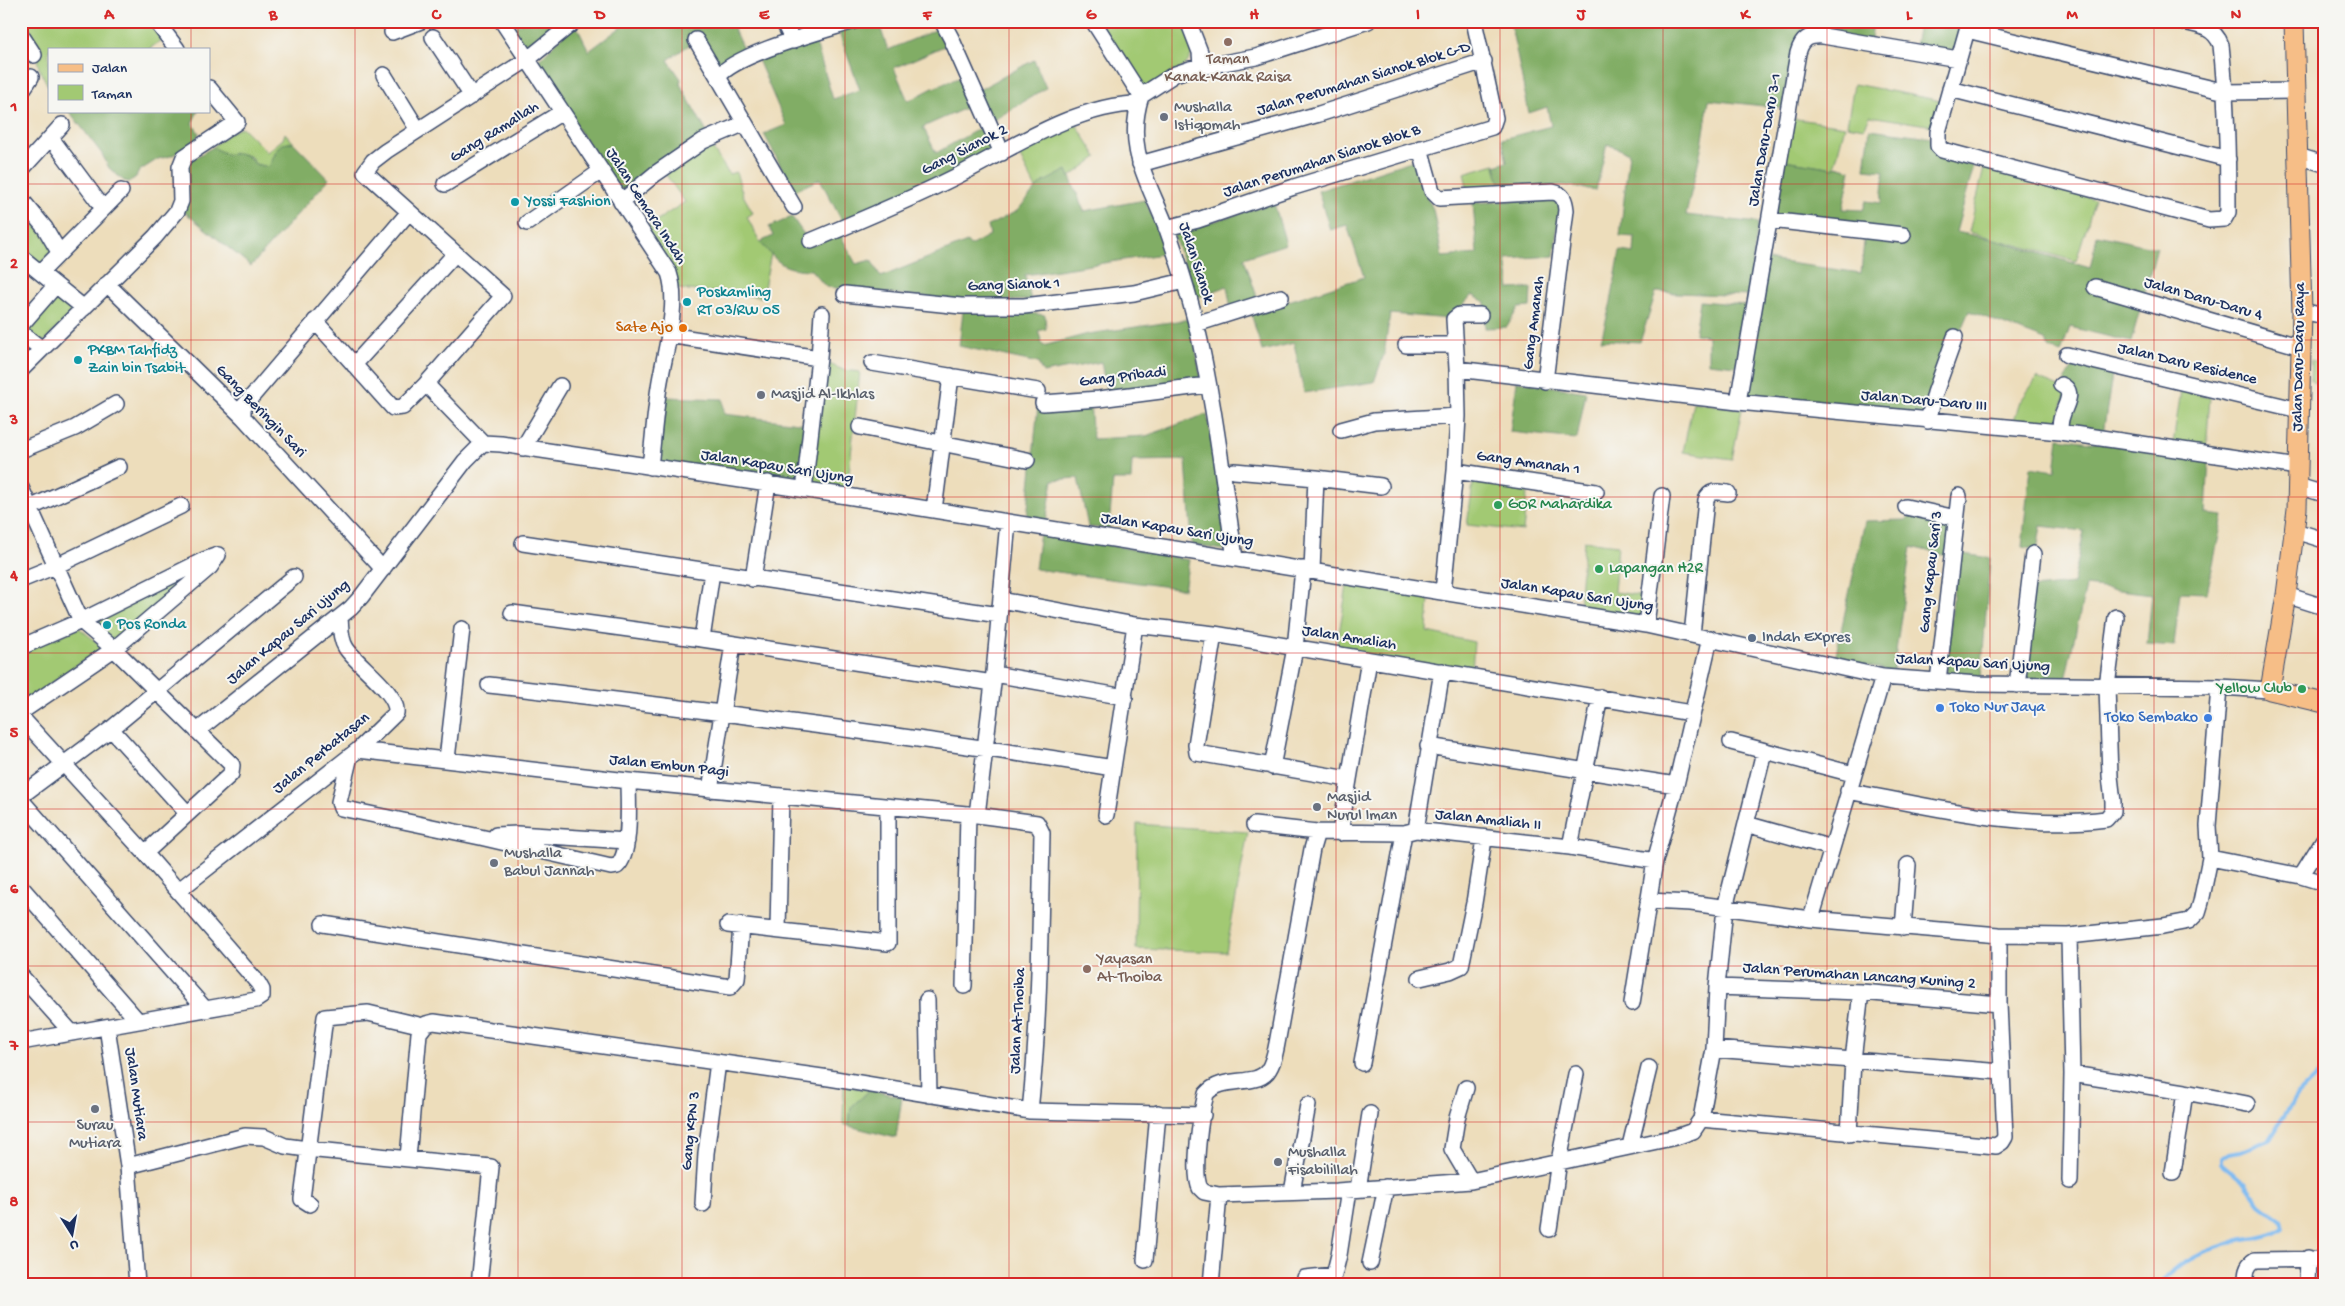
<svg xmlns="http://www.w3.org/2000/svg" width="2345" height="1306" viewBox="0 0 2345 1306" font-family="'Gochi Hand',sans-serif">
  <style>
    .green { fill: #a2c973; stroke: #5e7c68 }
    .forest { fill: #81ad65; stroke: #4e6e62 }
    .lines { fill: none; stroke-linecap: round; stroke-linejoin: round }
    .stream { stroke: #7fbbf1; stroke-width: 4 }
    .minor-casing { stroke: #3a496c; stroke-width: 18 }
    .major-casing { stroke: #3a496c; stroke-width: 21 }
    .minor { stroke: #fff; stroke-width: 15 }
    .major { stroke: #f6be87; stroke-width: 19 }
    .grid { fill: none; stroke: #d62828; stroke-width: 1; stroke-opacity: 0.55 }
    .education-dot { fill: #8d6e63; stroke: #f6f6f2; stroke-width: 2 }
    .worship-dot { fill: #6b7280; stroke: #f6f6f2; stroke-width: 2 }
    .culture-dot { fill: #0f9aa8; stroke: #f6f6f2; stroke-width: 2 }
    .food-dot { fill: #e8710a; stroke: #f6f6f2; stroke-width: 2 }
    .leisure-dot { fill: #2e9e5b; stroke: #f6f6f2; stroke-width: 2 }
    .service-dot { fill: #5c6f8a; stroke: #f6f6f2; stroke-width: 2 }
    .shop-dot { fill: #3f7fe0; stroke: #f6f6f2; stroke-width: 2 }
    .labels { text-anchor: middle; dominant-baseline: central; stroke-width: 4; stroke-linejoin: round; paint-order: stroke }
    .education-label { font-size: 16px; fill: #785e54; stroke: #f6f6f2 }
    .street-label { font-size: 16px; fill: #1b2f5e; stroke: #f6f6f2 }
    .worship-label { font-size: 16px; fill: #5b616d; stroke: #f6f6f2; text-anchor: start }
    .culture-label { font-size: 16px; fill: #0d838f; stroke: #f6f6f2; text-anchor: start }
    .food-label { font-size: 16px; fill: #c56008; stroke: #f6f6f2; text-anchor: end }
    .leisure-label { font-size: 16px; fill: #27864d; stroke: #f6f6f2; text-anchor: start }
    .service-label { font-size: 16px; fill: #4e5e75; stroke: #f6f6f2; text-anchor: start }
    .shop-label { font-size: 16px; fill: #366cbe; stroke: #f6f6f2; text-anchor: start }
    .neatline { fill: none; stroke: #d62828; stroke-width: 2 }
    .grid-label { font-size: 16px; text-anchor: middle; font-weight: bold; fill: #d62828 }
  </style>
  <rect width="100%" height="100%" fill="#f6f6f2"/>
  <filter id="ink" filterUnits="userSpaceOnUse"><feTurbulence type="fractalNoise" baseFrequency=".02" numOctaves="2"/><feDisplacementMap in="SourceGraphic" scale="10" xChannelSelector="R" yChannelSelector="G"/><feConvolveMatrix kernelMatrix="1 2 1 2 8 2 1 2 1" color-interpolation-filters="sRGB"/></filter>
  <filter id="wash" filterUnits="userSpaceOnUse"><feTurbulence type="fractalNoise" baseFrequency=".0096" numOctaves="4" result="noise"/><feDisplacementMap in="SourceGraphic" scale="20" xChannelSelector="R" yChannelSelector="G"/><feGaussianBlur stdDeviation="1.12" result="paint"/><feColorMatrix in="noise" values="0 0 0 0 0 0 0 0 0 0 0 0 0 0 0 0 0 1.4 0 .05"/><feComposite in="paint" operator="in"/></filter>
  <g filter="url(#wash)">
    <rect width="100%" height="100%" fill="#edddbb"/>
    <path class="green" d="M21 21H147L163 39 149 49H49V88L39 68 36 53 21 30Z
      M1098 21H1183C1186 29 1192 40 1192 48 1193 71 1160 79 1143 88Z
      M1854 84 1942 101 1933 126 1870 116 1864 128 1847 125Z
      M1790 118 1845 126 1834 168 1784 160Z
      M1076 124 1097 157 1070 177 1067 171 1040 184 1036 189 1017 151Z
      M242 127 267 152 283 139 285 133 293 142 276 151 270 167 255 164 251 157 243 154 227 155 213 147 229 133Z
      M709 143 729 174 736 172 743 195 753 213 747 217 760 242 771 254 762 297 678 289 645 228 685 202 664 172Z
      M1495 164 1502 190 1468 191 1464 173Z
      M1984 168 2095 199 2076 261 1969 232Z
      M21 205 54 249 38 267 21 253Z
      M55 291 75 309 42 344 24 327Z
      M2311 360 2324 364V388L2310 379Z
      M825 362 843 370 860 372 847 492 807 486Z
      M2037 378 2066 390 2057 426 2013 423 2020 402Z
      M2181 390 2210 397 2206 449 2173 444Z
      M1693 402 1742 409 1732 459 1683 452Z
      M1474 477 1528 485 1523 531 1467 525Z
      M1584 541 1618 545 1614 592 1646 596 1643 619 1579 608Z
      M204 567 113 644 89 620Z
      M1347 586 1429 597 1427 632 1474 642 1472 672 1336 651Z
      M79 628 103 647 21 704V652Z
      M1137 824 1248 832 1226 952 1136 949Z
      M844 1086 870 1090 851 1107 849 1126 843 1124Z"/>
    <path class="forest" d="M525 21H565L528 54 510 29Z
      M629 21H733L735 32 744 51 718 69 696 40 668 60 681 79 680 84 710 138 622 193 534 65 575 23 589 51Z
      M854 21H878L888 50 940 28 949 44 894 68 908 101 933 88 963 76 975 104 923 127 936 153 989 123 975 92 1034 60 1046 88 989 123 1002 153 845 227 820 179 794 191 764 134 786 125 756 55 813 34 833 99 860 90 837 27Z
      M1510 21H1873L1871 40 1795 41 1782 108 1709 100 1702 146 1686 215 1758 223 1748 296 1656 292 1640 342 1601 340 1611 302 1620 251 1634 253 1635 237 1620 236 1629 153 1607 144 1596 190 1562 185 1502 190 1495 166 1507 162 1502 139 1551 126 1547 107 1529 113Z
      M1920 21H1966L1957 53 1915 44Z
      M69 111H113L127 118 141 111H198L192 123 199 133 194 144 171 156 158 159 139 171 136 177 129 182 124 181 109 168 102 154Z
      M1870 129 1930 137 1935 154 1974 166 1956 232 1992 239 2090 268 2097 235 2157 248 2131 342 2070 327 2061 353 2049 349 2045 340 1969 311 1922 420 1738 402 1767 260 1861 273 1865 231 1775 216 1784 160 1834 168 1836 166 1851 170 1843 209 1863 210 1866 201 1881 203 1884 171 1865 169Z
      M293 142 329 179 251 266 182 210 184 164 213 147 227 155C238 151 249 154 255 164L269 167 278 148 283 144Z
      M1414 160 1425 193 1433 209 1442 257 1477 254 1473 203 1561 198 1554 256 1506 259 1510 289 1531 288 1530 307 1518 308 1507 327 1485 328V302L1472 295 1450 319 1390 314 1384 354 1374 382 1304 393 1294 343 1262 351 1251 313 1364 277 1347 225 1330 230 1318 191Z
      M1067 170 1084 211 1145 200 1169 253 1025 275 1031 300 976 302 826 287 811 270C782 269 779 264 760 242L773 236 769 227 792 217 812 246 840 234 856 264 871 260 881 277 967 242 970 246 990 235 988 226 1017 211 1040 184Z
      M1274 203 1286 244 1244 258 1258 300 1231 309 1227 286 1197 298 1173 234Z
      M1700 301 1745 305 1737 366 1708 363V336L1695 334Z
      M996 309 1045 315 1046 329 1038 331 1043 346 1088 334 1191 319 1201 381 1107 394 1101 362 1043 373 1038 363 959 346 963 311Z
      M2076 361 2113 369 2103 434 2069 431 2064 421 2065 384 2066 379Z
      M1517 381 1586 392 1577 439 1510 432Z
      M666 397 723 399 724 414 807 424 801 485 661 466 655 450Z
      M1090 403 1093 439 1146 436 1207 414 1230 545 1224 550 1192 545 1186 460 1132 461 1131 480H1113L1109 529 1088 527 1078 478 1053 480 1046 522 1027 518 1038 405Z
      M2059 438 2209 457 2206 514 2223 516 2207 593 2180 592 2174 646 2147 644 2152 594 2086 586 2065 680H2024L2033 588 2073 584 2084 531 2041 526 2037 550 2022 547 2030 467 2055 471Z
      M1916 509 1956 518 1952 557 1911 547 1893 672 1835 658 1865 521 1906 520Z
      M1040 532 1189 560 1184 589 1035 569Z
      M1957 553 1990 558 1981 679 1946 676Z
      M870 1090 902 1097 896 1138 849 1126 851 1107Z"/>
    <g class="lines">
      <path class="stream" d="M2159 1285C2177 1264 2202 1252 2228 1244 2250 1237 2262 1241 2283 1228L2281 1220 2260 1204 2245 1183 2221 1163V1158L2228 1153 2241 1151 2269 1140 2297 1095 2324 1069"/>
    </g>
  </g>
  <g filter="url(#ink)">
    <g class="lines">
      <g class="minor-casing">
        <path id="minor" d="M156 21 177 49
          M502 21 669 273C680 306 664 353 659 387 655 413 653 440 650 467
          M783 21 793 41
          M942 21 951 38 1002 153
          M1093 21 1141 96
          M1188 21 1200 52 1201 66
          M2179 21C2197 25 2214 26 2221 45 2227 101 2228 156 2228 212L2224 219 2209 220 1942 150 1938 146V132L1967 30 2226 92 2294 91
          M392 32 421 21
          M21 35 34 55
          M433 37 472 96
          M696 40 718 77
          M384 75 418 130
          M1950 89 2228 159
          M21 92 31 77
          M51 138 103 208
          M1420 148 1432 191 1439 198 1553 192C1563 194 1565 200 1566 210L1545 381
          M2298 156 2324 164
          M1140 164 1319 114 1484 61
          M21 170 62 125
          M445 184 562 112
          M21 199 45 228 59 252
          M621 202 655 174 703 141 745 123
          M794 207 718 77C735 54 823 31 854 21
          M1770 220 1903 235
          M527 223 601 171
          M1166 228 1198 220 1294 187 1492 127 1495 118 1474 21
          M811 241C859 221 907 201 953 178 1007 151 1077 104 1138 104
          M21 257 84 308
          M41 272 121 191
          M107 284 243 417 383 569
          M2095 287 2301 347
          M845 294 961 306H1024L1134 293 1184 281
          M2302 311 2324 316
          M315 321 393 408 403 407 426 384
          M1196 324 1281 297
          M21 325 55 286
          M21 333 42 349
          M668 335 819 358 804 490
          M1406 345H1455
          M2067 355 2299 410
          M819 358 822 314
          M872 363 1038 391
          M354 365 454 255
          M1457 369 1454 319 1459 315H1480
          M21 370 155 237 177 211 181 201 180 167 184 157 237 122 209 88
          M1738 402 1798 53C1802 39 1808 35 1823 36L1958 59
          M1043 403 1099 399 1207 385
          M243 417V407L409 212
          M1928 421 1935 393 1955 337
          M860 427 1027 460
          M1341 430 1374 421 1458 416
          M2060 432C2060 427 2060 421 2062 416 2065 405 2076 391 2061 385
          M483 443 426 384 503 296 365 172 373 161 386 151 528 59 575 21
          M523 448 560 386
          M21 450 75 428 116 404
          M1234 471 1316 478 1312 570
          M1455 471 1596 492
          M1316 478 1381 486
          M2298 486 2324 494
          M21 488 81 621 114 649 232 765 231 774 145 853
          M1906 507 1956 518
          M934 510 951 376
          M23 511 119 467
          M2295 531 2324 540
          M523 543 999 615
          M1235 558C1223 480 1214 400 1196 323 1188 292 1178 260 1167 229 1149 181 1124 150 1141 96L1175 74 1190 69 1256 57 1368 21
          M753 579 768 483
          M21 580 58 565 181 506
          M1443 592 1455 471 1458 416 1457 369 1738 402 2060 432 2298 467
          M2286 595 2324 607
          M1001 600 1135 625 1214 634 1691 713
          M512 613 702 639 712 572
          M1646 625 1662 496
          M1214 634 1196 745 1197 753 1348 779
          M1692 635 1706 500C1710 489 1719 492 1728 493
          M702 639 993 683
          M21 647 81 621 204 560 218 555
          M994 674 1125 697
          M1938 681 1959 496
          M489 685C698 709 906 735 1113 768L1135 625
          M2017 685 2033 554
          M21 712 114 649 210 567 218 555
          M21 717 145 853 258 983 262 990V996L256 1000 21 1042
          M111 729 187 813
          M197 731 351 608 361 597 465 461 483 443 501 444 847 496 1646 625 1883 677 1978 684 2219 687 2270 690
          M1731 742 1853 774
          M1428 746 1676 785
          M358 750 628 781 977 815 1037 823 1042 833C1040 926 1040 1019 1030 1111L1203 1115
          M350 756 339 802 341 808 480 837 611 867 617 866C632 853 628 801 628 781
          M447 759 462 629
          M1272 767 1295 648 1303 569
          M710 790 733 644
          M1848 791C1932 807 2021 830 2106 819L2113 811V802L2110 776 2107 686 2116 617
          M21 796 111 729 294 577
          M21 800 206 1010
          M977 815 993 683 1008 522
          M1106 815 1113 768
          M1746 824 1832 848
          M1254 825 1317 832 1404 833 1416 830 1570 847 1655 861
          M1416 830 1442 671
          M1317 832 1312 849 1278 1038C1276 1049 1274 1063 1267 1072 1254 1087 1221 1075 1206 1094 1201 1113 1192 1173 1200 1188L1204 1192 1219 1195 1337 1191 1471 1181 1676 1137 1693 1131 1701 1119 1714 1049 1717 987 1725 908 1764 752
          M1340 833 1369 660
          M496 835 517 834 627 841
          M1570 847 1600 697
          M2210 858 2301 876 2324 883
          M2301 876 2324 839
          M21 887 138 1021
          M178 891 358 750 396 713C399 693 357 665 346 648 340 639 341 628 340 617
          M1648 901 1691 903 1811 919 1999 935 2069 936 2163 926 2189 921 2198 912 2201 902 2210 858 2208 826 2219 687
          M1811 919 1883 677
          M323 924 730 987 737 979 741 925
          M728 925 888 943V807
          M1903 928 1908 865
          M778 929 781 796
          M2069 936 2072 1074 2185 1092 2247 1104
          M21 976 72 1033
          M1420 978 1450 971 1461 966 1474 903 1484 839
          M964 986 968 814
          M1717 987 1861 992 1999 1004
          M927 1000 929 1095
          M1632 1003 1655 861 1676 785 1710 638
          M107 1027 128 1166 137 1285
          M1714 1049 2002 1072
          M1362 1063 1404 833
          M1466 1088 1457 1118 1452 1149 1471 1181
          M1701 1119 1996 1146 2002 1142 2005 1137 1999 1004V935
          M1849 1134 1853 1060 1861 992
          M1630 1146 1649 1068
          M408 1158 419 1033 426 1024 434 1022 829 1078 1030 1111
          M128 1166 245 1136 264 1137 285 1146 307 1149 491 1167 479 1285
          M2173 1173 2185 1092
          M2070 1181 2072 1074
          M1358 1189 1370 1114
          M1292 1192 1308 1105
          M310 1204 302 1199 325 1017 368 1013 423 1026
          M703 1204 706 1153 718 1062
          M1549 1229 1559 1161 1576 1074
          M1145 1260 1158 1113
          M1370 1263 1386 1187
          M1211 1285 1219 1195
          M1304 1285 1305 1278 1334 1275 1339 1255 1349 1190
          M2246 1285C2246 1274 2245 1266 2255 1260L2324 1259
          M2307 1285 2308 1258"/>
      </g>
      <g class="major-casing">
        <path id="major" d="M2294 21 2302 311 2297 509 2286 595 2270 690 2324 703"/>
      </g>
      <use href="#minor" class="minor"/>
      <use href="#major" class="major"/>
    </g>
  </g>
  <path class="grid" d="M191 21V49M355 21V1285M518 21V1285M682 21V1285M845 21V1285M1009 21V1285M1172 21V1285M1336 21V1285M1500 21V1285M1663 21V1285M1827 21V1285M1990 21V1285M2154 21V1285M191 111V1285M21 184H2324M21 340H2324M21 497H2324M21 653H2324M21 809H2324M21 966H2324M21 1122H2324"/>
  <g class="education-dot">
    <circle cx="1228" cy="42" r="5"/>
    <circle cx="1087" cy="969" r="5"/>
  </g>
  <g class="worship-dot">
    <circle cx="1164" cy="117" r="5"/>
    <circle cx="761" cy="395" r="5"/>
    <circle cx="1317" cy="807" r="5"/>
    <circle cx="494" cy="863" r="5"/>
    <circle cx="95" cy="1109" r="5"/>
    <circle cx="1278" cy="1162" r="5"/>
  </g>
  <g class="culture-dot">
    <circle cx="515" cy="202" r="5"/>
    <circle cx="687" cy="302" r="5"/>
    <circle cx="78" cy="360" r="5"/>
    <circle cx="107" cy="625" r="5"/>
  </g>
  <circle class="food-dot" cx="683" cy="328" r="5"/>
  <g class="leisure-dot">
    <circle cx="1498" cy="505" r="5"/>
    <circle cx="1599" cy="569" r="5"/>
    <circle cx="2302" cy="689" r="5"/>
  </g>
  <circle class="service-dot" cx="1752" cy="638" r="5"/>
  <g class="shop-dot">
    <circle cx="1940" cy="708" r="5"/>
    <circle cx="2208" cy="718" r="5"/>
  </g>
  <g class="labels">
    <g class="education-label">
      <text x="1228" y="60">Taman<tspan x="1228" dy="18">Kanak-Kanak Raisa</tspan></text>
      <text x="1097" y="960" text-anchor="start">Yayasan<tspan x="1097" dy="18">At-Thoiba</tspan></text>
    </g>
    <g class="street-label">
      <text transform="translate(1364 80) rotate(-17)">Jalan Perumahan Sianok Blok C-D</text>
      <text transform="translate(495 133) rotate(-32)">Gang Ramallah</text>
      <text transform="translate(1766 140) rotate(-80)">Jalan Daru-Daru 3-1</text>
      <text transform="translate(965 151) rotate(-27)">Gang Sianok 2</text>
      <text transform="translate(1322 162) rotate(-18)">Jalan Perumahan Sianok Blok B</text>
      <text transform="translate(645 207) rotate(57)">Jalan Cemara Indah</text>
      <text transform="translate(1195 263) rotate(72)">Jalan Sianok</text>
      <text transform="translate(1014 286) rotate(-2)">Gang Sianok 1</text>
      <text transform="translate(2203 300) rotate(16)">Jalan Daru-Daru 4</text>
      <text transform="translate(1535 323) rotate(-83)">Gang Amanah</text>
      <text transform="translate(2300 357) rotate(-89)">Jalan Daru-Daru Raya</text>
      <text transform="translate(2187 365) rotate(13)">Jalan Daru Residence</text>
      <text transform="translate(1123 378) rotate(-7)">Gang Pribadi</text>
      <text transform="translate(1924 402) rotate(5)">Jalan Daru-Daru III</text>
      <text transform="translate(260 412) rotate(46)">Gang Beringin Sari</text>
      <text transform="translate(1528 464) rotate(8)">Gang Amanah 1</text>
      <text transform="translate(777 468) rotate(9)">Jalan Kapau Sari Ujung</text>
      <text transform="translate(1177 531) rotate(9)">Jalan Kapau Sari Ujung</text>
      <text transform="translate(1932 572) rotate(-84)">Gang Kapau Sari 3</text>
      <text transform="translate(1577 596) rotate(9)">Jalan Kapau Sari Ujung</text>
      <text transform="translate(289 633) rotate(-40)">Jalan Kapau Sari Ujung</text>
      <text transform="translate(1349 639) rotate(9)">Jalan Amaliah</text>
      <text transform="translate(1973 664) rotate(3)">Jalan Kapau Sari Ujung</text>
      <text transform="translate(322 754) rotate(-39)">Jalan Perbatasan</text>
      <text transform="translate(669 767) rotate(6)">Jalan Embun Pagi</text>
      <text transform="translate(1488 821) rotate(6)">Jalan Amaliah II</text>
      <text transform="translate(1859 977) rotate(4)">Jalan Perumahan Lancang Kuning 2</text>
      <text transform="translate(1019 1021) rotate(-87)">Jalan At-Thoiba</text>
      <text transform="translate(135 1094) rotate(82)">Jalan Mutiara</text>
      <text transform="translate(692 1131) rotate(-84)">Gang KPN 3</text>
    </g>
    <g class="worship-label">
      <text x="1174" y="108">Mushalla<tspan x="1174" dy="18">Istiqomah</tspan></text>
      <text x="771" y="395">Masjid Al-Ikhlas</text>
      <text x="1327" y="798">Masjid<tspan x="1327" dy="18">Nurul Iman</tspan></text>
      <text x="504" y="854">Mushalla<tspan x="504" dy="18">Babul Jannah</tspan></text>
      <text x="95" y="1126" text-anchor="middle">Surau<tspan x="95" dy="18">Mutiara</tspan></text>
      <text x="1288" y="1153">Mushalla<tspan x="1288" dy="18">Fisabilillah</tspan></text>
    </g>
    <g class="culture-label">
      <text x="525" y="202">Yossi Fashion</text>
      <text x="697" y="293">Poskamling<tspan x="697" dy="18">RT 03/RW 05</tspan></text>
      <text x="88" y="351">PKBM Tahfidz<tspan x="88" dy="18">Zain bin Tsabit</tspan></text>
      <text x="117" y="625">Pos Ronda</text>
    </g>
    <g class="food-label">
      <text x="673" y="328">Sate Ajo</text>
    </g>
    <g class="leisure-label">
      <text x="1508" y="505">GOR Mahardika</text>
      <text x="1609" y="569">Lapangan H2R</text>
      <text x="2292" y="689" text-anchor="end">Yellow Club</text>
    </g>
    <g class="service-label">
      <text x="1762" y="638">Indah Expres</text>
    </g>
    <g class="shop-label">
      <text x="1950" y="708">Toko Nur Jaya</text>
      <text x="2198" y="718" text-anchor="end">Toko Sembako</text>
    </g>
  </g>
  <rect width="2345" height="1306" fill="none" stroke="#f6f6f2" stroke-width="55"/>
  <rect x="48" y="48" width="162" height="65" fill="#f6f6f2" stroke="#9ea6b7"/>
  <rect x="58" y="64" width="25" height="8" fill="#f6be87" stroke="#9ea6b7"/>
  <text x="92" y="72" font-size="15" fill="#1b2f5e">Jalan</text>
  <rect x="58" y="85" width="25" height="15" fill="#a2c973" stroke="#9ea6b7"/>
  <text x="92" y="98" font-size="15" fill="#1b2f5e">Taman</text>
  <g transform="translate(72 1234) rotate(169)" stroke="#f6f6f2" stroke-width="4" paint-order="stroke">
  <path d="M0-4L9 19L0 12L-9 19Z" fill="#1b2f5e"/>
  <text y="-8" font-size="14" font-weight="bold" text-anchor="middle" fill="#1b2f5e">U</text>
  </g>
  <rect x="28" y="28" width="2290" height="1250" class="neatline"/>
  <g class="grid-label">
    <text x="109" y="19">A</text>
    <text x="273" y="19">B</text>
    <text x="436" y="19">C</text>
    <text x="600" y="19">D</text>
    <text x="764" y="19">E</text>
    <text x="927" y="19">F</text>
    <text x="1091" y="19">G</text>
    <text x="1254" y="19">H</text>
    <text x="1418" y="19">I</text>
    <text x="1581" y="19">J</text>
    <text x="1745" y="19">K</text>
    <text x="1909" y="19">L</text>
    <text x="2072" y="19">M</text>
    <text x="2236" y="19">N</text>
    <text x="14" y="111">1</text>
    <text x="14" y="268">2</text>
    <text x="14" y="424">3</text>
    <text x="14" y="580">4</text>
    <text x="14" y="737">5</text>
    <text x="14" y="893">6</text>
    <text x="14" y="1050">7</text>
    <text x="14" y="1206">8</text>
  </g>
</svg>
